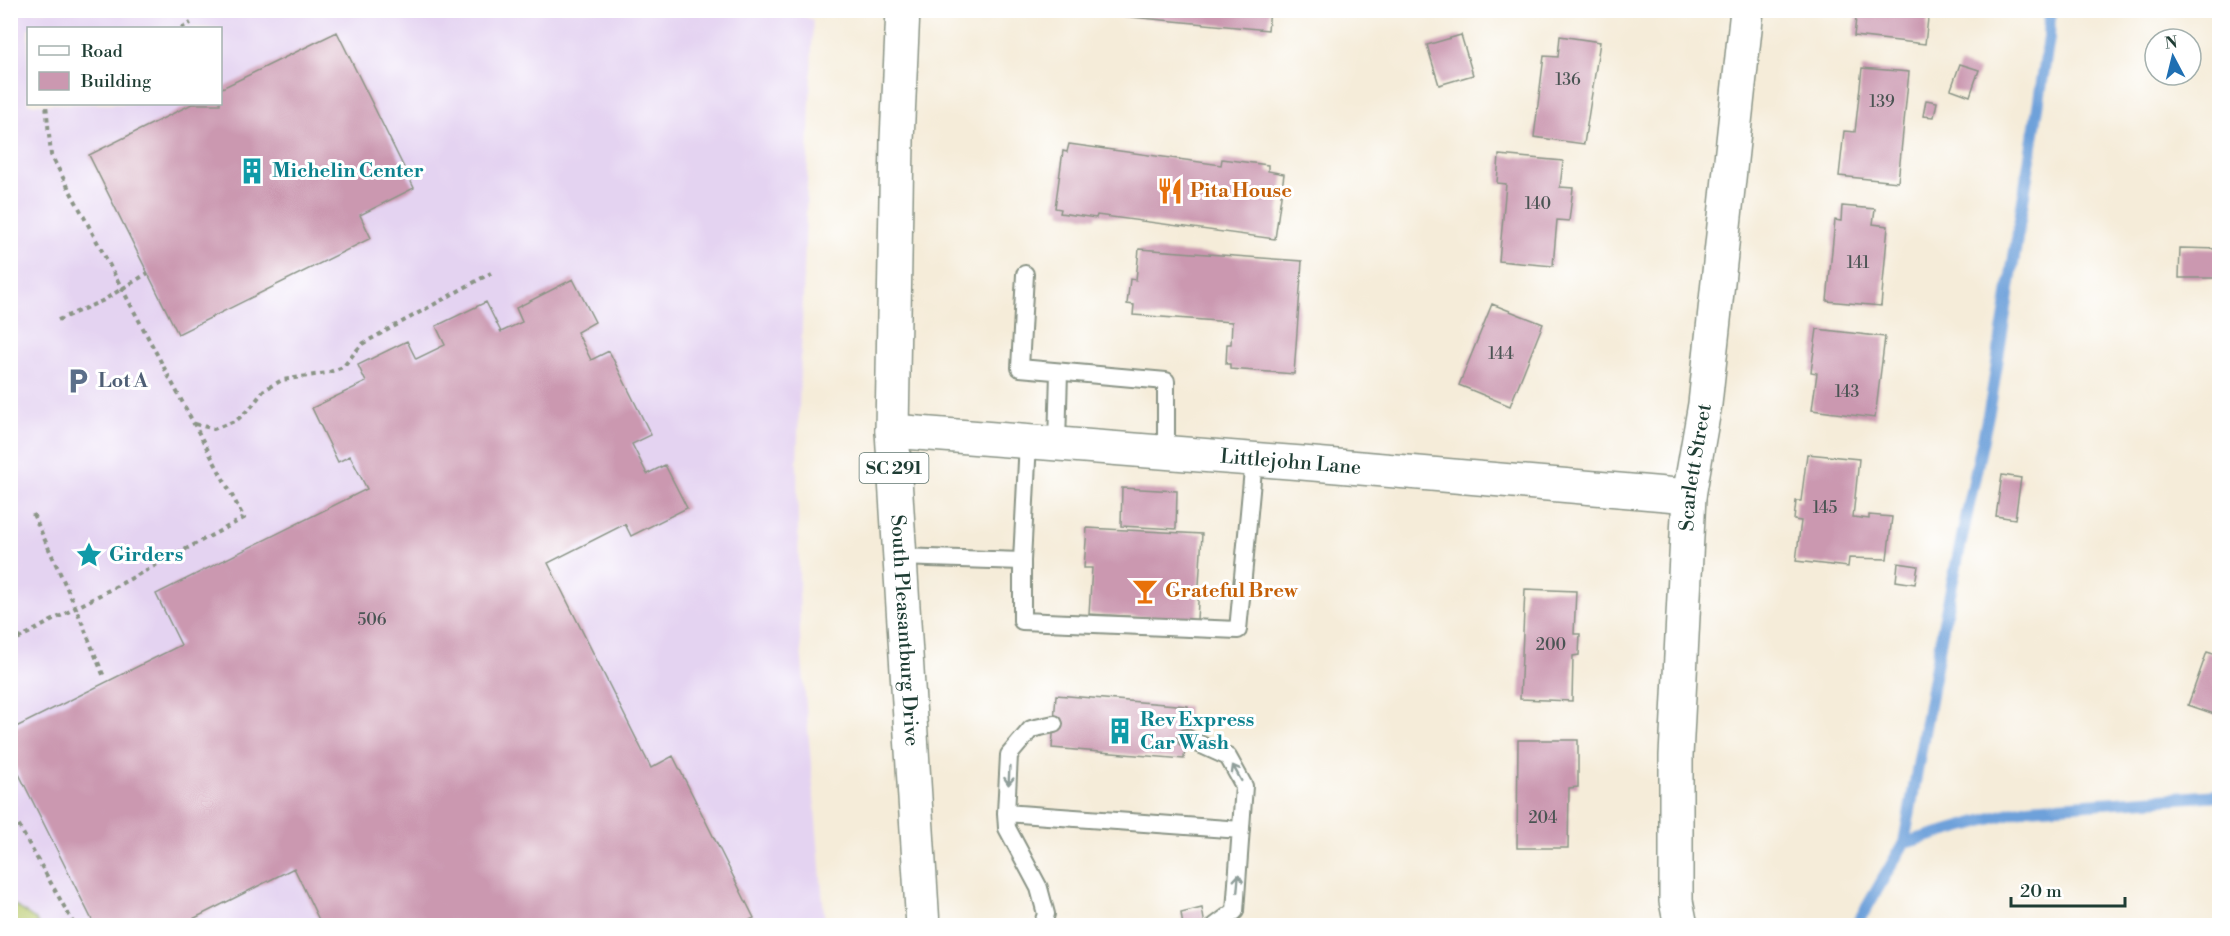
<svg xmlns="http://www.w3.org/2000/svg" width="2230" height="936" viewBox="0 0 2230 936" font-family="'Libre Bodoni',serif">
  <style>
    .built { fill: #e4d3f1; fill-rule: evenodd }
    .green { fill: #b8c96c; stroke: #6c8350; stroke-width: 1.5 }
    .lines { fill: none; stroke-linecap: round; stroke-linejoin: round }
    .stream { stroke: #6ea1da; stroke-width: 12 }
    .building { fill: #cb98b0 }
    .lane-casing { stroke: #8a9486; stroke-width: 20 }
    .street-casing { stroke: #8a9486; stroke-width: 36 }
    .primary-casing { stroke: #8a9486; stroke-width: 36 }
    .path { stroke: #8a9486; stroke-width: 4; stroke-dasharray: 4.5 4.5; stroke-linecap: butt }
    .lane { stroke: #fff; stroke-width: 16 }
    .street { stroke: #fff; stroke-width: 33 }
    .primary { stroke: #fff; stroke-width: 33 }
    .oneway { stroke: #8f9e9a }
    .labels { text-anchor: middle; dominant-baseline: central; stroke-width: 6; stroke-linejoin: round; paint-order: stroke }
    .number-label { font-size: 16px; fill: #4a5453 }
    .shield { fill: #fff; stroke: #627771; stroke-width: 1.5 }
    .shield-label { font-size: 18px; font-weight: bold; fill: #1f3d34 }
    .culture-label { font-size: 20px; font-weight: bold; fill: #0d838f; stroke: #fff; text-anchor: start }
    .food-label { font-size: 20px; font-weight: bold; fill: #c56008; stroke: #fff; text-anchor: start }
    .service-label { font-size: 20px; font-weight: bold; fill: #4e5e75; stroke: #fff; text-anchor: start }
    .street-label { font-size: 20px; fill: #1f3d34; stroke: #fff }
  </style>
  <rect width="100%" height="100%" fill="#fff"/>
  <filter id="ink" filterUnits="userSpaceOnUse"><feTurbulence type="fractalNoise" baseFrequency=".0167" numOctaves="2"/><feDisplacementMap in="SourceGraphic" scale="12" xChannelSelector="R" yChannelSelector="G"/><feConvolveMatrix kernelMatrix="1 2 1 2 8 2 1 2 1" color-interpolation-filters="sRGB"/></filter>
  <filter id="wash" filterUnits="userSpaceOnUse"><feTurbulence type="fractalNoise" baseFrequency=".008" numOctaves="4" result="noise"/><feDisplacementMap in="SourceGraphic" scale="24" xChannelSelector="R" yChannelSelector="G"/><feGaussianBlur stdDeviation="1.35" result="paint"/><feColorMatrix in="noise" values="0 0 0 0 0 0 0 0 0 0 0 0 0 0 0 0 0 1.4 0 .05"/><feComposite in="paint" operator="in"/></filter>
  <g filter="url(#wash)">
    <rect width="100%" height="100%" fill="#f5ecd9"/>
    <path class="built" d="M789 10 813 20 797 465 800 636 825 925H11L10 11ZM28 28H220V104H28Z"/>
    <path class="green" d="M10 902 35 919 40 925H11Z"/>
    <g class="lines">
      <path class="stream" d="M1904 843 2028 808 2220 795
        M1856 926 1904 843 1944 622 1991 401 2049 38 2050 10"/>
    </g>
    <g id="blocks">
      <path class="building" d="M1079 10H1270L1268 30 1079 12Z
        M1857 10H1929L1925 44 1854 36Z
        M2216 10H2220V35H2215Z
        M337 32 414 188 360 215 371 238 178 334 89 155 192 104H220V89Z
        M1461 35 1473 75 1439 85 1427 45Z
        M1560 36 1600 42 1584 144 1534 137 1544 56 1558 57Z
        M1960 64 1979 70 1970 96 1951 89Z
        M1862 68 1909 72 1898 182 1839 176 1844 131 1855 132Z
        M1926 100 1937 102 1934 117 1923 116Z
        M1069 144 1221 165 1222 159 1268 165V171L1284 174 1275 239 1097 215 1096 218 1060 213 1061 209 1055 208 1063 151 1067 152Z
        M1499 155 1563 161 1560 187 1573 188 1569 221 1557 220 1553 266 1499 261 1506 184 1497 183Z
        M1842 206 1875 209 1873 224 1888 226 1881 306 1827 301 1835 220 1841 221Z
        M2180 248 2220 249V278H2179Z
        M1139 249 1302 261 1294 374 1230 369V364H1226L1227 344H1231L1232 322 1133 315 1134 305 1127 304 1130 279 1136 280Z
        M573 279 595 322 577 332 591 360 609 351 651 435 632 444 647 474 665 465 687 508 631 536 625 524 548 563 651 768 673 756 754 918 738 926H322L294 868 179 926H95L10 756V730L181 645 156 594 367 489 350 456 338 462 312 408 366 382 358 365 407 341 416 359 445 345 436 326 486 302 501 332 522 322 516 308Z
        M1492 304 1543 324 1510 406 1459 385Z
        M1817 329 1885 337 1875 418 1812 410 1817 373 1811 372Z
        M1807 454 1859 459 1853 517 1869 519V515L1892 517 1887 559 1849 558 1848 567 1796 561 1801 521 1794 520 1796 501H1801Z
        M2002 475 2021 478 2015 519 1996 516Z
        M1122 488 1177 491 1176 529 1121 526Z
        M1087 528 1202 534 1197 620 1089 614 1092 568H1084Z
        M1898 563 1918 566 1915 584 1896 581Z
        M1525 589 1576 591 1574 634H1580L1579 655 1573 656 1572 701 1520 699Z
        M2207 652 2220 656V716L2188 705Z
        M1056 695 1188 706 1184 759 1052 748Z
        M1518 740H1578V787L1569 788 1568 848H1517Z
        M1202 908 1205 926H1183L1181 913Z"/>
    </g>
  </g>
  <g filter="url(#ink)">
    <use href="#blocks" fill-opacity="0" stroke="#8a9486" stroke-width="1.5"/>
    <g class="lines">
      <g class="lane-casing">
        <path id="lane" d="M1025 274 1020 368 1166 381V452
          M1057 443 1059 372
          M899 557 1022 561 1028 441
          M1022 561V621L1238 630 1254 459
          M1186 738 1228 757 1244 786 1235 911 1215 926
          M1006 813 1009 755 1031 729 1054 724
          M1042 926 1046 914 1039 888 1007 828 1006 813 1241 830"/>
      </g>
      <g class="street-casing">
        <g id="street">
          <path id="s1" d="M892 431 1302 463 1689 496"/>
          <path id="s2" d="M1681 926 1676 901V756L1689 496 1705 404 1747 10"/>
        </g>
      </g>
      <g class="primary-casing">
        <g id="primary">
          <path id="s3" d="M903 10 897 140 892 431 923 926"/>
        </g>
      </g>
      <path class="path" d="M181 28 191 23
        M58 320 102 301 148 273
        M195 424 214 429 237 420 252 406 264 390 282 380 327 373 343 367 362 344 491 273
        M33 514 76 608 104 677
        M10 643 244 518 51 155 46 104
        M10 810 75 926"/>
      <use href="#lane" class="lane"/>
      <use href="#street" class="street"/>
      <use href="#primary" class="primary"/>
    </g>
    <defs><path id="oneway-shaft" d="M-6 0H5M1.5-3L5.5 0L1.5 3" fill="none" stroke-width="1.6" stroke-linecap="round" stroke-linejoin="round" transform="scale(1.5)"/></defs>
    <g class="oneway">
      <use href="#oneway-shaft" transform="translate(1237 773) rotate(-119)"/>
      <use href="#oneway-shaft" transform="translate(1009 776) rotate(93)"/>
      <use href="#oneway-shaft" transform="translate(1238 883) rotate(-85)"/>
    </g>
  </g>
  <defs>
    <g id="building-bare" transform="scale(2.07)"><path d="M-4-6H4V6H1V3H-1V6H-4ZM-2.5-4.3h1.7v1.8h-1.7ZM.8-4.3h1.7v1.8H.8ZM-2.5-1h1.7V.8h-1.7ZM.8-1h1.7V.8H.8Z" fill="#0f9aa8" stroke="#fff" stroke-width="2.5" paint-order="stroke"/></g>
    <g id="restaurant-bare" transform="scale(2.07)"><path d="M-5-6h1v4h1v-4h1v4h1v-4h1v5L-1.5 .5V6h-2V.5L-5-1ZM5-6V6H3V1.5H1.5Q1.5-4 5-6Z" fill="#e8710a" stroke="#fff" stroke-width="2.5" paint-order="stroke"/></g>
    <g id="parking-bare" transform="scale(2.07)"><path d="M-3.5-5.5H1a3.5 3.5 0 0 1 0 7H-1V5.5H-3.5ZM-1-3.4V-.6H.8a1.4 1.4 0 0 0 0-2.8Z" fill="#5c6f8a" stroke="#fff" stroke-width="2.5" paint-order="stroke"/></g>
    <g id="sight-bare" transform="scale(2.07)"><path d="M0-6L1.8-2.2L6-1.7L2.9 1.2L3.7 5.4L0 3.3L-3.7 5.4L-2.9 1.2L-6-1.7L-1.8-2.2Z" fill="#0f9aa8" stroke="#fff" stroke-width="2.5" paint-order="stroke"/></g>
    <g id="bar-bare" transform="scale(2.07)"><path d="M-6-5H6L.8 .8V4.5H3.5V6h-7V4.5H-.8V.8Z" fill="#e8710a" stroke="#fff" stroke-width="2.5" paint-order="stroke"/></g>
  </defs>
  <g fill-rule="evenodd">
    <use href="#building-bare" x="252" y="171"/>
    <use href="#restaurant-bare" x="1170" y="191"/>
    <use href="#parking-bare" x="78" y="381"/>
    <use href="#sight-bare" x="89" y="555"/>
    <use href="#bar-bare" x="1145" y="591"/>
    <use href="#building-bare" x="1120" y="731"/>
  </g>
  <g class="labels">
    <g class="number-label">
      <text x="1568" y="80">136</text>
      <text x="1882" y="102">139</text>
      <text x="1538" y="204">140</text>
      <text x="1858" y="263">141</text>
      <text x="1501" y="354">144</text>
      <text x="1847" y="392">143</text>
      <text x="1825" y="508">145</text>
      <text x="372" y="620">506</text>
      <text x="1551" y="645">200</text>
      <text x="1543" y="818">204</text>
    </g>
    <rect class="shield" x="859.5" y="453" width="69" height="30" rx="4.5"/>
    <g class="shield-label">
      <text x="894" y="468">SC 291</text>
    </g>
    <g class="culture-label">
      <text x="272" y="171">Michelin Center</text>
      <text x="109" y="555">Girders</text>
      <text x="1140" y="720">Rev Express<tspan x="1140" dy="23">Car Wash</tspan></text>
    </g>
    <g class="food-label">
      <text x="1190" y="191">Pita House</text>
      <text x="1165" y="591">Grateful Brew</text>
    </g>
    <g class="service-label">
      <text x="98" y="381">Lot A</text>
    </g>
    <g class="street-label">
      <text stroke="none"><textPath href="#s1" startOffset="400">Littlejohn Lane</textPath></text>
      <text stroke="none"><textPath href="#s2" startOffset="460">Scarlett Street</textPath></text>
      <text stroke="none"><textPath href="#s3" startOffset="621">South Pleasantburg Drive</textPath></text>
    </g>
  </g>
  <rect width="2230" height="936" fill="none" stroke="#fff" stroke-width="36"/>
  <rect x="27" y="27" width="195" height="78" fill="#ffffff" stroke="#a5b1ae" stroke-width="1.5"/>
  <rect x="39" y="46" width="30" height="9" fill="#ffffff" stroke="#a5b1ae" stroke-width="1.5"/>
  <text x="81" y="57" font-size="18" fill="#1f3d34">Road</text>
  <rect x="39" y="72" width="30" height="18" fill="#cb98b0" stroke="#a5b1ae" stroke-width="1.5"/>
  <text x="81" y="87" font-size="18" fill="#1f3d34">Building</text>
  <g transform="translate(2173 57) rotate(353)"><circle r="28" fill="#ffffff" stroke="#a5b1ae" stroke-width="1.5"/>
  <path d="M0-4.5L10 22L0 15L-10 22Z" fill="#1f6fb2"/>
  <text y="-9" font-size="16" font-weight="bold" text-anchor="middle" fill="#1f3d34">N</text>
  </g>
  <path d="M2011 897v9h114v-9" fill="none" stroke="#1f3d34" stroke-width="3"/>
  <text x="2020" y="897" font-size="18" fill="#1f3d34" stroke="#ffffff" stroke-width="4.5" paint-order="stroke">20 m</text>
</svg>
